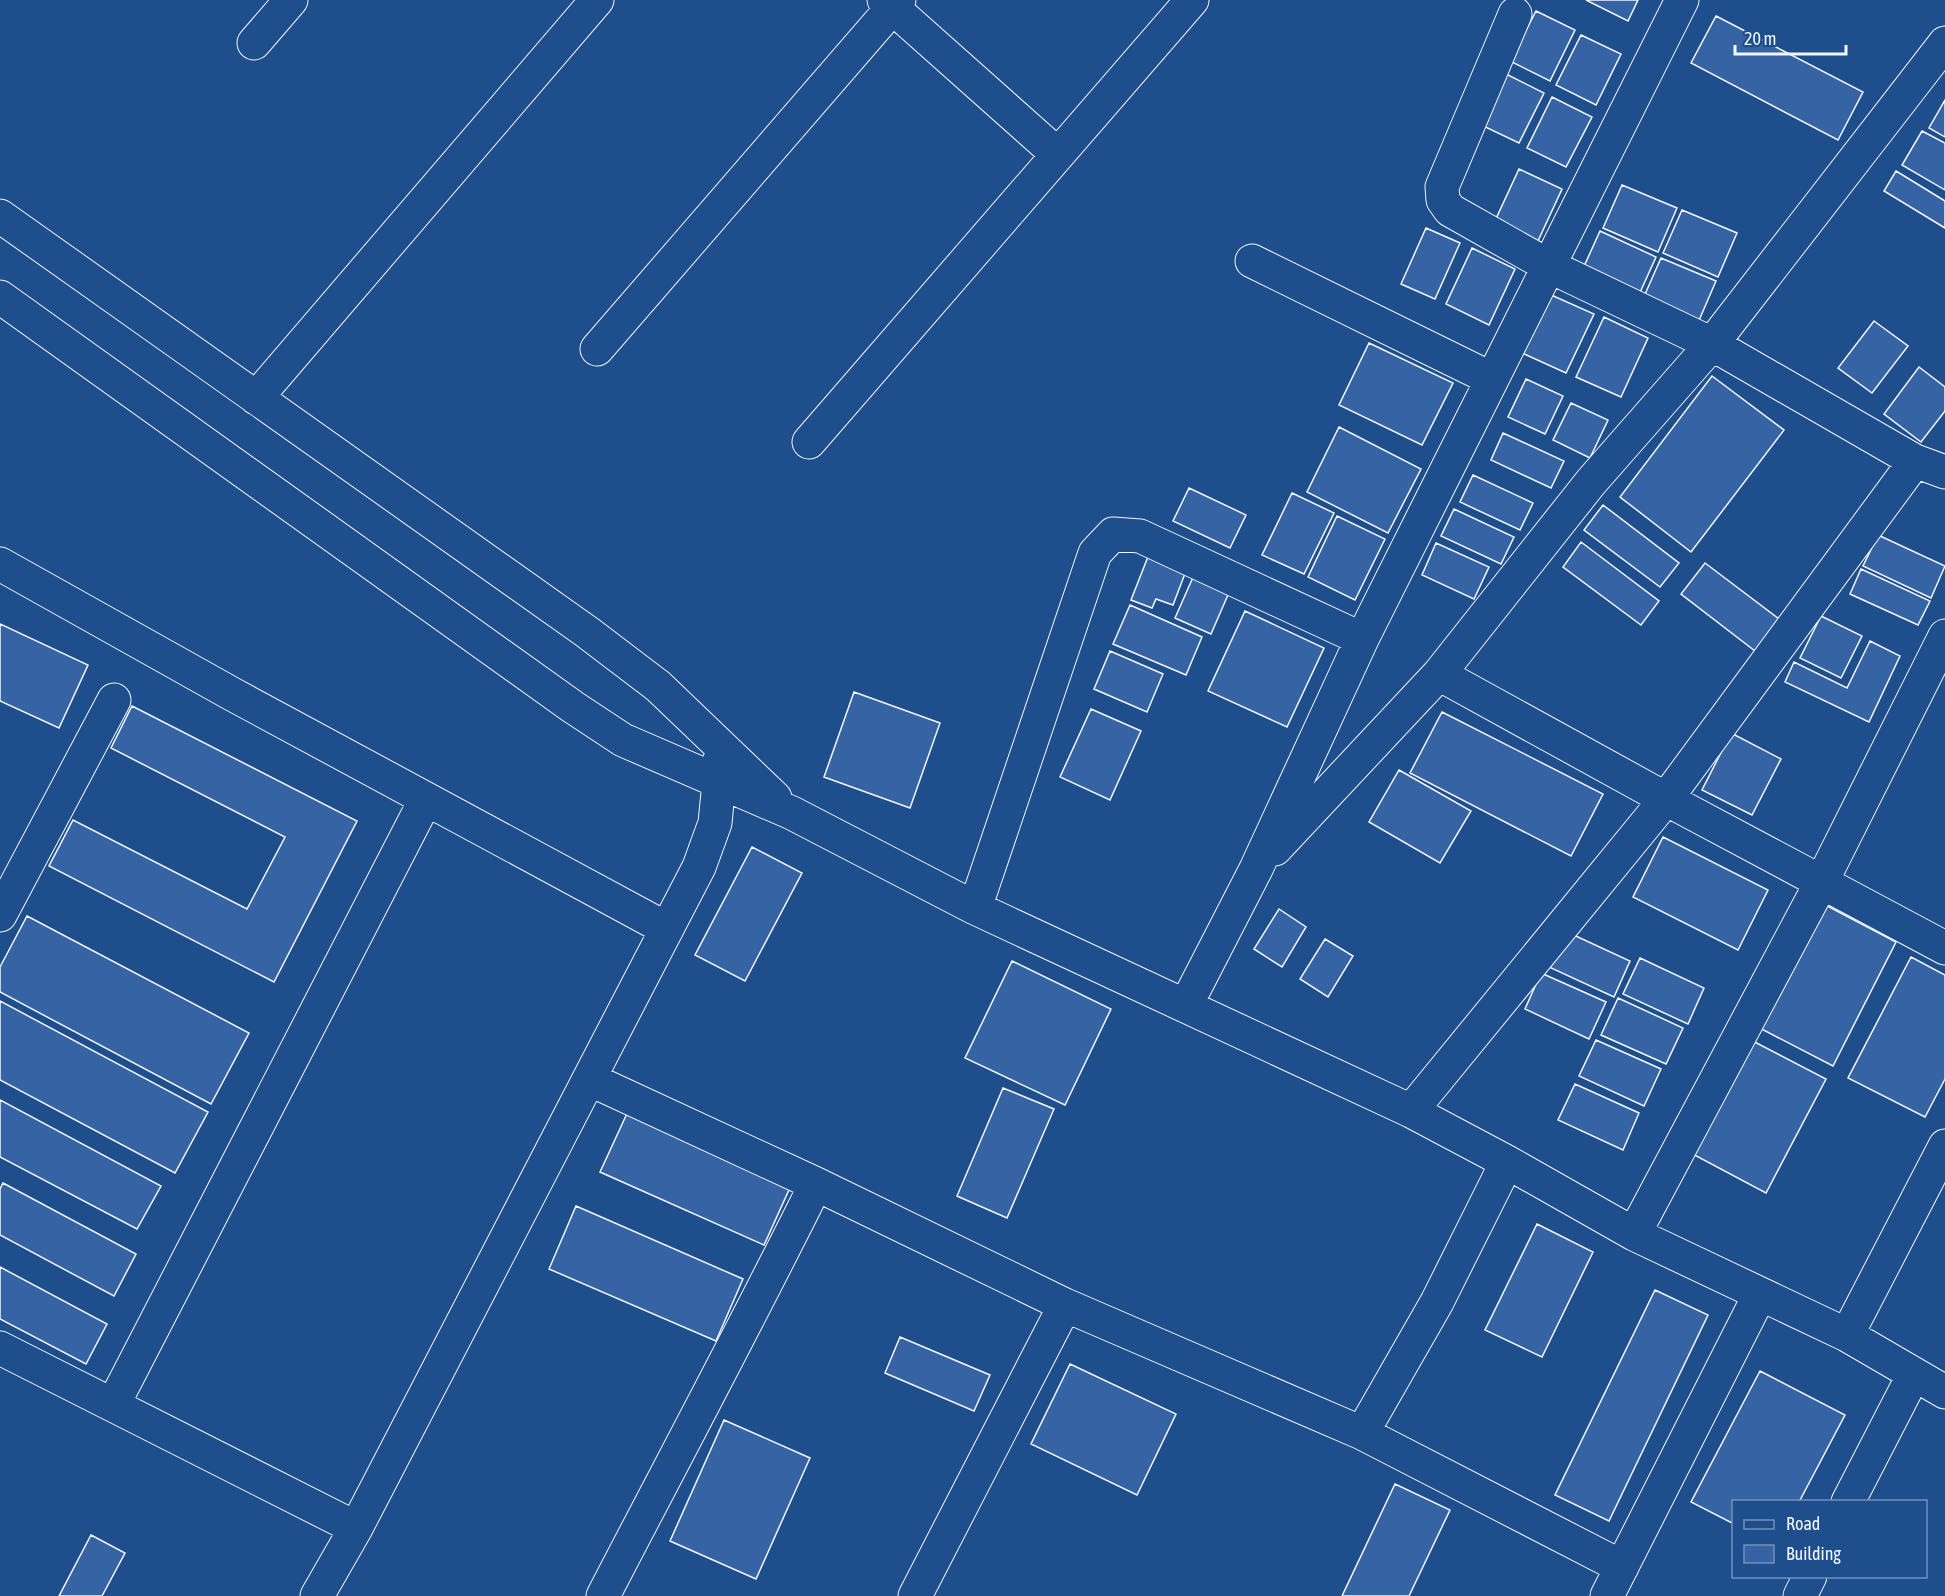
<svg xmlns="http://www.w3.org/2000/svg" width="1945" height="1596" viewBox="0 0 1945 1596" font-family="'Asap Condensed',sans-serif">
  <style>
    .building { fill: #3563a3; stroke: #f2f6ff; stroke-width: 1.5 }
    .lines { fill: none; stroke-linecap: round; stroke-linejoin: round }
    .minor-casing { stroke: #f2f6ff; stroke-width: 35 }
    .minor { stroke: #1f4e8c; stroke-width: 33 }
  </style>
  <rect width="100%" height="100%" fill="#1f4e8c"/>
  <path class="building" d="M1586 0H1638L1628 21Z
    M1536 11 1575 30 1550 81 1510 61Z
    M1716 16 1863 92 1838 140 1691 63Z
    M1581 35 1621 54 1596 105 1556 85Z
    M1504 73 1544 93 1519 143 1479 124Z
    M1552 97 1592 117 1566 167 1527 148Z
    M1945 100V137L1929 128Z
    M1922 131 1945 143V190L1902 165Z
    M1519 169 1562 189 1537 243 1494 223Z
    M1896 171 1945 201V228L1884 191Z
    M1622 185 1677 208 1658 252 1603 228Z
    M1682 210 1737 233 1718 277 1663 253Z
    M1426 228 1460 243 1435 299 1401 284Z
    M1600 231 1656 257 1637 299 1581 273Z
    M1472 248 1515 269 1489 325 1446 304Z
    M1661 258 1716 281 1697 325 1642 301Z
    M1549 294 1594 314 1566 373 1522 353Z
    M1604 317 1648 338 1621 397 1576 377Z
    M1874 321 1908 346 1872 393 1838 368Z
    M1369 343 1453 383 1422 445 1339 405Z
    M1919 367 1945 387V411L1921 442 1884 414Z
    M1712 376 1784 430 1691 552 1620 497Z
    M1526 379 1563 396 1545 434 1508 417Z
    M1571 403 1608 420 1590 458 1553 440Z
    M1339 427 1421 469 1388 533 1307 492Z
    M1503 433 1564 461 1551 488 1491 460Z
    M1473 475 1533 503 1520 530 1460 502Z
    M1189 488 1246 515 1230 548 1173 521Z
    M1292 493 1334 513 1304 574 1262 555Z
    M1603 505 1679 563 1660 587 1584 530Z
    M1454 509 1514 537 1501 564 1441 536Z
    M1337 516 1385 539 1355 600 1308 577Z
    M1878 535 1945 566 1931 598 1863 566Z
    M1581 542 1659 601 1641 625 1563 567Z
    M1436 543 1489 567 1474 599 1422 575Z
    M1151 549 1189 563 1173 605 1156 599 1152 608 1131 600Z
    M1705 563 1779 619 1755 651 1681 594Z
    M1198 566 1234 581 1211 634 1175 618Z
    M1861 569 1930 601 1918 625 1850 594Z
    M1130 605 1202 637 1186 675 1113 644Z
    M1245 611 1324 648 1287 727 1208 691Z
    M1821 616 1862 636 1841 678 1800 658Z
    M0 624 88 665 59 728 0 701Z
    M1870 641 1900 656 1869 722 1785 682 1794 662 1847 688Z
    M1110 651 1163 674 1147 712 1094 689Z
    M854 692 940 723 910 808 824 777Z
    M132 706 357 821 274 982 49 866 73 820 247 909 285 837 111 748Z
    M1091 709 1141 731 1110 800 1060 777Z
    M1442 712 1603 794 1571 856 1410 773Z
    M1731 733 1781 759 1752 815 1702 790Z
    M1399 770 1471 811 1440 863 1369 822Z
    M1663 837 1768 890 1738 950 1633 897Z
    M752 847 802 873 745 981 695 955Z
    M1814 899 1896 942 1833 1066 1750 1023Z
    M1279 909 1306 927 1282 967 1254 949Z
    M27 916 249 1033 211 1104 0 992V967Z
    M1565 931 1630 961 1614 997 1549 967Z
    M1325 939 1353 956 1328 997 1300 979Z
    M1911 957 1945 975V1079L1925 1117 1848 1078Z
    M1640 958 1704 988 1688 1024 1623 994Z
    M1012 961 1111 1009 1065 1105 965 1058Z
    M1541 973 1606 1002 1589 1039 1525 1009Z
    M1618 998 1683 1028 1666 1064 1601 1035Z
    M0 1001 208 1112 175 1173 0 1080Z
    M1745 1037 1826 1079 1766 1193 1685 1150Z
    M1596 1040 1661 1069 1644 1106 1579 1076Z
    M1575 1084 1639 1113 1623 1150 1558 1120Z
    M1003 1088 1054 1109 1007 1218 957 1196Z
    M0 1100 161 1186 137 1229 0 1157Z
    M630 1107 793 1181 764 1245 600 1172Z
    M3 1183 136 1254 114 1296 0 1235V1189Z
    M576 1206 743 1279 716 1341 549 1269Z
    M1537 1224 1593 1252 1542 1357 1485 1330Z
    M0 1267 107 1324 86 1364 0 1319Z
    M1655 1290 1708 1315 1609 1521 1555 1495Z
    M900 1337 990 1375 974 1411 885 1373Z
    M1070 1364 1176 1414 1137 1495 1031 1444Z
    M1760 1371 1845 1415 1799 1502H1734V1524L1691 1502Z
    M724 1420 810 1458 756 1579 670 1541Z
    M1395 1484 1450 1510 1409 1596H1342Z
    M91 1535 125 1553 102 1596H59Z"/>
  <g class="lines">
    <g class="minor-casing">
      <path id="minor" d="M884 0 1057 154
        M1515 14 1442 187 1443 200 1450 210 1549 266 1712 344 1915 461 1945 472
        M254 43 291 0
        M0 216 587 632 658 686 775 798
        M1252 261 1492 379
        M0 297 573 707 623 740 792 813 975 908 1411 1111 1507 1162 1634 1234 1847 1335 1945 1392
        M597 349 899 0
        M256 398 597 0
        M809 442 1192 0
        M0 564 232 694 667 929
        M1439 674 1666 799 1945 948
        M1275 849 1439 674 1591 482 1712 344 1945 43
        M975 908 1095 553 1113 534 1140 536 1362 639
        M0 915 114 700
        M1186 1005 1256 869 1362 639 1682 0
        M589 1079 816 1184 1065 1305 1362 1433 1437 1302 1507 1162
        M1411 1111 1666 799 1915 461
        M1634 1234 1821 883 1945 636
        M1847 1335 1945 1146
        M0 1348 356 1528
        M113 1405 426 799
        M1362 1433 1622 1567
        M1848 1502 1914 1374
        M317 1596 356 1528 699 867 715 823 719 782V762
        M603 1596C674 1459 747 1323 816 1184
        M915 1596 1065 1305
        M1607 1596 1760 1294
        M1800 1596 1810 1576"/>
    </g>
    <use href="#minor" class="minor"/>
  </g>
  <rect x="1732" y="1500" width="195" height="78" fill="#1f4e8c" stroke="#7391ba" stroke-width="1.5"/>
  <rect x="1744" y="1520" width="30" height="9" fill="#1f4e8c" stroke="#7391ba" stroke-width="1.5"/>
  <text x="1786" y="1530" font-size="18" fill="#f2f6ff">Road</text>
  <rect x="1744" y="1545" width="30" height="18" fill="#3563a3" stroke="#7391ba" stroke-width="1.5"/>
  <text x="1786" y="1560" font-size="18" fill="#f2f6ff">Building</text>
  <path d="M1735 45v9h111v-9" fill="none" stroke="#f2f6ff" stroke-width="3"/>
  <text x="1744" y="45" font-size="18" fill="#f2f6ff" stroke="#1f4e8c" stroke-width="4.5" paint-order="stroke">20 m</text>
</svg>
